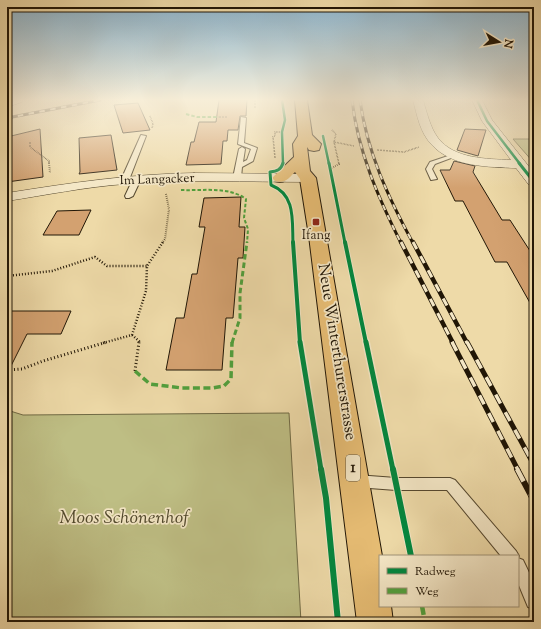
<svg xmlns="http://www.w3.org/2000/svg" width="541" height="629" viewBox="0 0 541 629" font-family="'Sorts Mill Goudy',serif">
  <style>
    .green { fill: #bebe84; stroke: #706a45 }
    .building { fill: #d3a170; stroke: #211606 }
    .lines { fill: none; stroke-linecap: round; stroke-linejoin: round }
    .service-casing { stroke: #54472e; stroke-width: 2 }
    .minor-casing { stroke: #54472e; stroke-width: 1 }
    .primary-casing { stroke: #211606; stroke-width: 2 }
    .path-far3 { stroke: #211606; stroke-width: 1.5; stroke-dasharray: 0.5 1; stroke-linecap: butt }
    .path-far2 { stroke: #211606; stroke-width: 2; stroke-dasharray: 0.5 1.5; stroke-linecap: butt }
    .path-far1 { stroke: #211606; stroke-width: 2.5; stroke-dasharray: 1 2; stroke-linecap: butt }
    .path { stroke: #211606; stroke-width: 3; stroke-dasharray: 1 2.5; stroke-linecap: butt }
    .service { fill: #f4e7c6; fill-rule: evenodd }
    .minor { fill: #f4e7c6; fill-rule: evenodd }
    .primary { fill: #e7bd74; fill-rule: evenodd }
    .rail-far3-casing { stroke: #211606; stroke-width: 3 }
    .rail-far2-casing { stroke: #211606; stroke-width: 4.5 }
    .rail-far1-casing { stroke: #211606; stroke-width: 5 }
    .rail-casing { stroke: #211606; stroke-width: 6 }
    .rail-far3 { stroke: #f4e7c6; stroke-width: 2; stroke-dasharray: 5.5; stroke-linecap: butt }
    .rail-far2 { stroke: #f4e7c6; stroke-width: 3; stroke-dasharray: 8; stroke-linecap: butt }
    .rail-far1 { stroke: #f4e7c6; stroke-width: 3.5; stroke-dasharray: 10; stroke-linecap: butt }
    .rail { stroke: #f4e7c6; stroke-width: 4.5; stroke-dasharray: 14; stroke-linecap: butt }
    .quiet-far3 { stroke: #50a13d; stroke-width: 2; stroke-dasharray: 3.5 2; stroke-linecap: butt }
    .quiet-far2 { stroke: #50a13d; stroke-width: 3; stroke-dasharray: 5.5 3; stroke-linecap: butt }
    .quiet-far1 { stroke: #50a13d; stroke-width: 3.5; stroke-dasharray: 7 3.5; stroke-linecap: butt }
    .quiet { stroke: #50a13d; stroke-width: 4.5; stroke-dasharray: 9 4.5; stroke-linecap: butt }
    .cycleway-far4-casing { stroke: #f4e7c6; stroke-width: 4 }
    .cycleway-far3-casing { stroke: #f4e7c6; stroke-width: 5 }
    .cycleway-far2-casing { stroke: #f4e7c6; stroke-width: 6 }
    .cycleway-far1-casing { stroke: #f4e7c6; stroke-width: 8 }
    .cycleway-casing { stroke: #f4e7c6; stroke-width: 8 }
    .cycleway-far4 { stroke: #00873e; stroke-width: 2.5 }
    .cycleway-far3 { stroke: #00873e; stroke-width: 3 }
    .cycleway-far2 { stroke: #00873e; stroke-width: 4 }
    .cycleway-far1 { stroke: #00873e; stroke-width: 5 }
    .cycleway { stroke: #00873e; stroke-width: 6 }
    .poi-dot { fill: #8f2418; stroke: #f4e7c6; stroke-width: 1.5 }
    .labels { text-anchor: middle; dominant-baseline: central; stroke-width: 3.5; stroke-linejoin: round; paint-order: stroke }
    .far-street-label { font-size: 13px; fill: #211606; stroke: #f4e7c6 }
    .far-poi-label { font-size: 13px; fill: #211606; stroke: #f4e7c6 }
    .shield { fill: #f4e7c6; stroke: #605540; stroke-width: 1 }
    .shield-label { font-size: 15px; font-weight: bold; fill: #211606 }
    .street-label { font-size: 16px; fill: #211606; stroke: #f4e7c6 }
    .near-park-label { font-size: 19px; font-style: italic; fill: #50482c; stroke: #f4e7c6 }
  </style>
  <rect width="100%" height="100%" fill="#eedaa8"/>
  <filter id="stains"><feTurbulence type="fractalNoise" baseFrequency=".005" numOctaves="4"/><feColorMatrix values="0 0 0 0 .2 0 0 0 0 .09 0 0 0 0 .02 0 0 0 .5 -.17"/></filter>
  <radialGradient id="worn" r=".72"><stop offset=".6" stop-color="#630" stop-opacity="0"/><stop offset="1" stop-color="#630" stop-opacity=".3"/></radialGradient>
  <path class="green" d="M513 139H534V163Z
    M7 410 23 415 289 413 301 622H7Z"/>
  <path class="building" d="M219 100H247L246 116H240L238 130H228L227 141H223L221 164 186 165 191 142H194L199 122H216Z
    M138 103 150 130 123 133 114 105Z
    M40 129 43 177 7 182V137Z
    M465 129 486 130 478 156 457 150Z
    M111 135 117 170 79 174 80 172 79 138Z
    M454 161 475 166 473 172 502 220H510L534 257V310L507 262H495L463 201H455L440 170H450Z
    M241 197 239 227H245L243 258H238L233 318H226L222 370H166L176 318H184L192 274H197L205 227H199L204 198Z
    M91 210 79 235H43L57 211Z
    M7 311H71L61 334H27L7 374Z"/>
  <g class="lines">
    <g class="service-casing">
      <path id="service" d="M241 117 246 118 244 143 257 148 253 161 242 167 241 178 237 180 233 178 239 149 242 147 245 149 243 162 247 160 251 149 238 144Z
        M141 135 146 136 129 180 127 181H123L121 180Z
        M454 154 459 155 435 164 432 169 437 179 431 180 426 169 430 162Z
        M137 177 141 179 133 196 129 198H126L125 196 133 179Z
        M356 475 396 478H450L455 480 516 551 519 556 518 557V556H501L447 490H396L356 487 351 485 349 481 351 477Z
        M518 558 523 560 534 583V609L528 607 518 583Z"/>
    </g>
    <g class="minor-casing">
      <path id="minor" d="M23 100 22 102 7 107V101Z
        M413 100H423C427 113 430 127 438 138 454 159 487 159 511 160L482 121 472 100H482L492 120 534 173V186L529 185 516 168C489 167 452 167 432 145 420 133 417 115 413 100Z
        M194 173 308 174 313 175 315 178 313 181 308 182C247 182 186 179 125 184 85 187 46 195 7 201V193C71 183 129 174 194 173Z"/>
    </g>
    <g class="primary-casing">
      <path id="primary" d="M295 100H307L312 135 321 144 319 150 314 151 309 150 307 147 310 171 316 178 382 556H380V606H391L393 622H357L309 236 300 179 295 172C289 178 285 184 275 181L272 178 294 157 293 144 298 136Z"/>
    </g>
    <path class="path-far3" d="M255 100V109
      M150 116 153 124 152 128
      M219 117H228
      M332 130 336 134 334 142 339 164
      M30 142V147L49 161V164
      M334 142 354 146
      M377 150 404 152 419 147
      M275 158 273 137 275 136V132H282"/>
    <path class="path-far2" d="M49 163 50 173
      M330 169 339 164V163
      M162 243 165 239 169 209 166 194"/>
    <path class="path-far1" d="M7 276 52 271 95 257 107 266H147
      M132 335 139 341V343
      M103 343 132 335 146 291 147 266 163 242"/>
    <path class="path" d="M7 370 22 369 43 361 107 342
      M135 371 139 342"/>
    <use href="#service" class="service"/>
    <use href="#minor" class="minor"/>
    <use href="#primary" class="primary"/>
    <g class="rail-far3-casing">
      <path id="rail-far3" d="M352 100C358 152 378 197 401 243
        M360 100C367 152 388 197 413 243
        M7 118 100 100"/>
    </g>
    <g class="rail-far2-casing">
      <path id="rail-far2" d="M401 242 453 343
        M413 242 467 343"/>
    </g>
    <g class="rail-far1-casing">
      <path id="rail-far1" d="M452 342 518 470
        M467 342 534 465"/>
    </g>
    <g class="rail-casing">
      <path id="rail" d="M517 469 534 501"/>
    </g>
    <use href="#rail-far3" class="rail-far3"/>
    <use href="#rail-far2" class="rail-far2"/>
    <use href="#rail-far1" class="rail-far1"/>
    <use href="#rail" class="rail"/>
    <path class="quiet-far3" d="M186 114 197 117H219
      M181 190C202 191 228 186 246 199L244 218 248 229 247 243"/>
    <path class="quiet-far2" d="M232 343 240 318V293L247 242"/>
    <path class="quiet-far1" d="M135 371 150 384 182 388H212L224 386 231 379 232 342"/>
    <path class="quiet" d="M422 606 425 622"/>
    <g class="cycleway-far4-casing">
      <path id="cycleway-far4" d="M282 100 285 120 282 132 283 164
        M477 100 487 121 520 164
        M323 136 329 164"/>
    </g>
    <g class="cycleway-far3-casing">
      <path id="cycleway-far3" d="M283 163C281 170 277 171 270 172L271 185C296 195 292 220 293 243
        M329 163 345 243
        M519 163 534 182"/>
    </g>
    <g class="cycleway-far2-casing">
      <path id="cycleway-far2" d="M293 242 300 343
        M345 242 366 343"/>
    </g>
    <g class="cycleway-far1-casing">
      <path id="cycleway-far1" d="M300 342 321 470
        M366 342 393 470"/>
    </g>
    <g class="cycleway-casing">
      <path id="cycleway" d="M321 469 326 498 338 622
        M393 469 411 556"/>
    </g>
    <use href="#cycleway-far4" class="cycleway-far4"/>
    <use href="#cycleway-far3" class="cycleway-far3"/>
    <use href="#cycleway-far2" class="cycleway-far2"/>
    <use href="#cycleway-far1" class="cycleway-far1"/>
    <use href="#cycleway" class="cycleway"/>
  </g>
  <linearGradient id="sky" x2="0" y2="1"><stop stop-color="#8ab6d2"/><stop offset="0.53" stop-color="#f7eed8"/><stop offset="1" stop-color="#f7eed8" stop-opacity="0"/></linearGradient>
  <rect width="541" height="188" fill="url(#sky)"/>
  <rect class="poi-dot" x="312" y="218" width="8" height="8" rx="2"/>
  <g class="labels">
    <g class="far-street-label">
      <text transform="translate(157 180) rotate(-2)">Im Langacker</text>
    </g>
    <g class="far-poi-label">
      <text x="316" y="236">Ifang</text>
    </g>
    <rect class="shield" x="346" y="455" width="14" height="26" rx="3"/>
    <g class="shield-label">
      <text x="353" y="468">1</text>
    </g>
    <g class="street-label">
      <text transform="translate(336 352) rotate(81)">Neue Winterthurerstrasse</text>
    </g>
    <g class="near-park-label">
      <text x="124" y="518">Moos Schönenhof</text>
    </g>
  </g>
  <rect width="541" height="629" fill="none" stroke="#eedaa8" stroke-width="24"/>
  <rect x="8" y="8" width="525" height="613" fill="none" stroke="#211606" stroke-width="2"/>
  <rect x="12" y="12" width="517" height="605" fill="none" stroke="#211606"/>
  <rect x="379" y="555" width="140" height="52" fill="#f4e7c6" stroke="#a09379"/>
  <rect x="387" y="568" width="20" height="6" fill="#00873e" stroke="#a09379"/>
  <text x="415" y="575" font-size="12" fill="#211606">Radweg</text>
  <rect x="387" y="588" width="20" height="6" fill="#50a13d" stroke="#a09379"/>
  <text x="415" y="595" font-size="12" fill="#211606">Weg</text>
  <g transform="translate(499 42) rotate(101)" stroke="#f4e7c6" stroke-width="3" paint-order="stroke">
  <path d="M0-3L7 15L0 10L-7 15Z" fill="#211606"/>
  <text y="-6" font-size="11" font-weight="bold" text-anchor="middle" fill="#211606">N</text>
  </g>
  <rect width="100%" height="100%" filter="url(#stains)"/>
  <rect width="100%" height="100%" fill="url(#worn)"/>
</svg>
